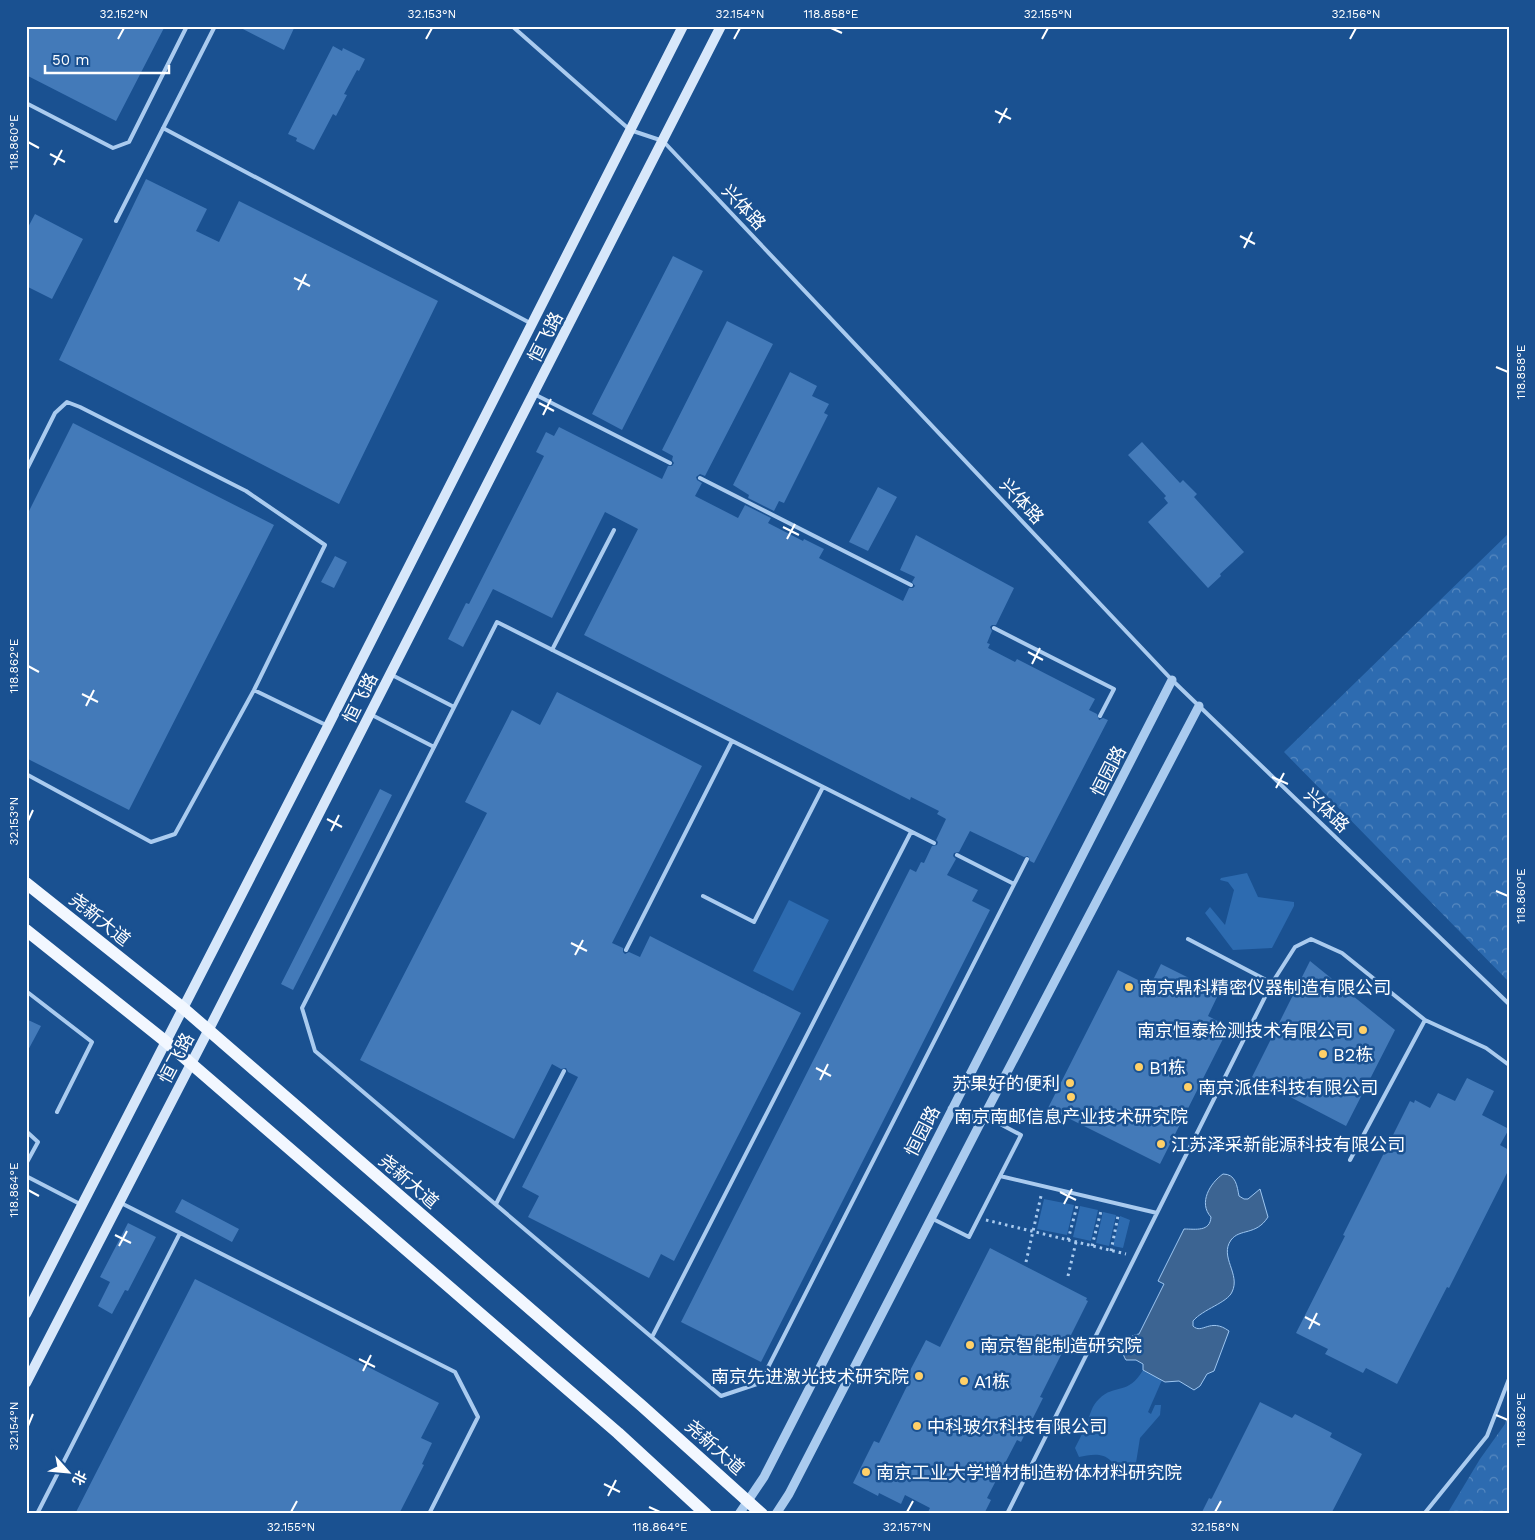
<svg xmlns="http://www.w3.org/2000/svg" width="1535" height="1540" viewBox="0 0 1535 1540" font-family="'Work Sans','Noto Sans SC',sans-serif">
  <style>
    .green { fill: #2d6bb0 }
    .forest { fill: url(#forest-crowns) }
    .water { fill: #3c6492; stroke: #9dc6f1 }
    .building { fill: #437ab9 }
    .lines { fill: none; stroke-linecap: round; stroke-linejoin: round }
    .path { stroke: #aacbef; stroke-width: 3; stroke-dasharray: 2.5 4; stroke-linecap: butt }
    .service { stroke: #aacbef; stroke-width: 4 }
    .tertiary { stroke: #aacbef; stroke-width: 9 }
    .secondary { stroke: #d7e7fa; stroke-width: 10 }
    .primary { stroke: #f2f7ff; stroke-width: 12 }
    .ticks { fill: none; stroke: #fff; stroke-width: 2 }
    .poi-dot { fill: #ffd068; stroke: #1a5191; stroke-width: 2 }
    .labels { text-anchor: middle; dominant-baseline: central; stroke-width: 5; stroke-linejoin: round; paint-order: stroke }
    .street-label { font-size: 18px; fill: #fff; stroke: #1a5191 }
    .poi-label { font-size: 18px; fill: #fff; stroke: #1a5191; text-anchor: start }
    .neatline { fill: none; stroke: #fff; stroke-width: 2 }
    .ticks-label { font-size: 12px; text-anchor: middle; fill: #fff }
  </style>
  <defs>
    <pattern id="forest-crowns" width="20" height="18" patternUnits="userSpaceOnUse" patternTransform="scale(1.25)"><rect width="20" height="18" fill="#2d6bb0"/><path d="M2 6a3 3 0 1 1 6 0M12 15a3 3 0 1 1 6 0" fill="none" stroke="#5789c0"/></pattern>
  </defs>
  <rect width="100%" height="100%" fill="#1a5191"/>
  <path class="green" d="M1247 873 1258 897 1294 902V906L1272 948 1233 950 1205 913 1210 907 1225 925 1234 890 1228 882 1220 880 1221 878Z
    M789 900 829 920 793 991 753 971Z
    M1044 1199 1074 1205 1067 1235 1037 1229Z
    M1080 1206 1098 1210 1091 1241 1073 1237Z
    M1103 1212 1116 1215 1109 1246 1096 1243Z
    M1120 1216 1130 1220 1123 1248 1113 1246Z
    M1143 1370 1162 1380 1148 1412 1151 1414 1155 1405H1161L1160 1415 1140 1438 1135 1469 1125 1476C1119 1471 1116 1465 1111 1461 1102 1452 1090 1455 1079 1457L1075 1448C1079 1440 1083 1432 1087 1423 1090 1415 1092 1405 1099 1399 1115 1383 1128 1396 1143 1370Z"/>
  <path class="forest" d="M1509 533V982L1284 752Z
    M1509 1412V1514H1447L1480 1459 1505 1424Z"/>
  <path class="water" d="M1223 1174C1236 1174 1237 1186 1239 1196L1244 1199H1248L1260 1189 1268 1217C1256 1236 1240 1228 1231 1240 1219 1257 1241 1274 1232 1292 1227 1303 1203 1309 1193 1321V1326C1202 1335 1210 1317 1229 1331L1214 1371 1207 1374 1200 1386 1194 1390 1179 1381 1165 1382 1143 1370V1364L1136 1360H1126C1118 1348 1126 1336 1139 1334L1164 1284 1158 1281 1184 1229C1196 1229 1210 1232 1211 1217 1198 1203 1210 1183 1223 1174Z"/>
  <path class="building" d="M26 26H165L116 121 26 75Z
    M237 26H295L284 50Z
    M333 46 342 51 343 48 365 59 359 71 357 70 344 94 347 95 336 116 333 114 314 150 296 141 297 138 288 134Z
    M146 179 207 209 196 231 219 242 239 201 438 301 339 504 59 360Z
    M35 214 83 239 52 299 26 286V231Z
    M673 256 703 271 622 430 592 414Z
    M727 321 773 344 705 476 700 474 696 477 697 480 702 483 695 496 738 518 745 505 771 518 768 523 803 541 804 539 824 549 819 558 903 601 909 588H913L915 586 912 582 915 577 900 570 916 535 1014 588 996 625H992L990 627 992 631 987 643 990 644 988 648 1015 662 1017 659 1095 699 1089 710 1097 714 1099 720 1103 718 1108 720 1034 863 1030 861 1028 856 1024 857 970 831 959 852 954 853 953 856 956 859 947 875 978 890 972 901 990 910 761 1362 681 1322 910 869 916 872 921 862 924 863 932 846 937 845 938 842 936 840 946 819 937 814 939 811 911 797 910 800 584 635 638 529 605 512 552 618 493 589 463 647 448 639 466 603 469 604 544 456 536 452 546 432 554 436 559 427 662 479 668 466H672L674 463 672 460 673 456 662 450Z
    M790 372 817 386 812 396 829 404 824 413 828 415 784 503 779 501 774 511 748 498 749 495 733 485Z
    M73 423 274 525 129 810 26 758V517Z
    M1142 442 1180 483 1183 480 1197 494 1194 497 1244 552 1220 574 1221 576 1208 588 1148 522 1168 503 1164 498 1166 496 1128 455Z
    M878 487 897 497 868 551 849 542Z
    M335 556 347 562 334 588 321 582Z
    M557 692 702 766 612 943 623 948V952L625 954 629 952 640 957 650 936 801 1013 674 1261 661 1254 649 1278 528 1217 539 1196 522 1187 578 1077 568 1072 566 1068 561 1069 552 1064 514 1139 360 1060 487 813 465 802 512 710 540 725Z
    M380 789 392 795 293 990 281 984Z
    M1310 961 1395 1030 1346 1126 1252 1077Z
    M1161 964 1219 993 1208 1016 1229 1027 1160 1164 1048 1108 1118 970 1150 986Z
    M26 1019 41 1026 26 1054Z
    M1467 1078 1494 1091 1482 1115 1509 1129 1500 1145 1509 1150V1169L1449 1288 1447 1287 1397 1384 1366 1368 1363 1373 1325 1354 1328 1349 1296 1333 1345 1236 1343 1235 1410 1101 1414 1103 1415 1100 1430 1108 1438 1093 1455 1101Z
    M182 1199 239 1229 232 1242 175 1212Z
    M128 1223 156 1237 128 1291 125 1290 112 1314 98 1306 110 1282 100 1277Z
    M990 1248 1087 1298 1086 1300 1088 1301 1040 1397 1043 1398 1021 1442 1017 1440 987 1498 991 1500 984 1514H927L930 1508 905 1495 901 1504 879 1493 878 1496 853 1483 874 1441 879 1443 908 1384 904 1382 926 1340 940 1347Z
    M195 1279 439 1403 421 1438 432 1443 422 1464 424 1465 399 1514H75Z
    M1260 1402 1292 1418 1295 1414 1332 1433 1330 1437 1362 1454 1331 1514H1201L1209 1498 1211 1499 1212 1498Z"/>
  <g class="lines">
    <path class="path" d="M986 1220 1126 1254
      M1068 1240 1077 1206
      M1092 1246 1101 1211
      M1111 1251 1118 1216
      M1026 1262 1041 1196
      M1068 1276 1076 1242"/>
    <path class="service" d="M512 26 630 130 663 141 1172 680 1509 1004
      M26 103 113 148 129 142 187 26
      M163 128 532 324
      M116 221 215 26
      M534 394 670 463
      M26 471 55 413 67 402 80 407 246 491 325 545 254 690 175 834 151 842 26 774
      M700 478 911 585
      M994 628 1114 689 1100 716
      M552 650 614 530
      M392 675 454 707
      M254 690 326 725
      M370 714 434 747 302 1008 315 1051 721 1396 760 1383 1027 859
      M434 747 497 622 934 843
      M957 855 1014 884
      M703 896 754 922 823 787
      M626 950 732 741
      M1272 983 1295 947 1311 939 1342 953 1425 1020 1350 1160
      M26 991 92 1042 57 1112
      M1425 1020 1486 1048 1509 1065
      M26 1131 38 1142 26 1164
      M26 1176 80 1204
      M1000 1176 1157 1213 1007 1514
      M121 1203 455 1372 478 1417 429 1514
      M496 1204 564 1071
      M1157 1213 1272 983 1188 939
      M931 1218 969 1237 1021 1135 985 1116
      M652 1337 911 832
      M37 1514 180 1233
      M1424 1514 1487 1436 1509 1379"/>
    <path class="tertiary" d="M952 1109 981 1122
      M739 1514 764 1477 1172 680
      M776 1514 789 1494 984 1116 1199 706"/>
    <path class="secondary" d="M26 1314 328 726 683 26
      M26 1383 208 1031 721 26"/>
    <path class="primary" d="M26 883 183 1008 642 1406 762 1514
      M26 930 165 1041 618 1433 706 1514"/>
  </g>
  <path class="ticks" d="M831 28 842 33M118 39 124 28M426 39 432 28M734 39 740 28M1042 39 1048 28M1350 39 1356 28M995 111 1011 119M999 123 1007 108M28 142 39 148M50 154 65 162M54 165 62 150M1240 236 1255 244M1244 248 1252 232M294 278 310 286M298 290 306 274M1496 367 1508 372M539 403 554 411M543 415 551 399M783 527 799 535M787 539 795 524M1028 652 1043 660M1032 664 1040 648M28 666 39 672M82 694 98 702M86 706 94 690M1272 777 1288 784M1276 788 1284 773M327 819 342 827M28 821 33 810M331 831 339 815M1496 891 1508 896M571 943 587 951M575 955 583 940M816 1068 831 1076M820 1080 828 1064M28 1190 39 1196M1060 1192 1076 1200M1064 1204 1072 1189M115 1235 131 1243M119 1246 127 1231M1305 1317 1320 1325M1309 1329 1317 1313M359 1359 375 1367M363 1371 371 1355M1496 1415 1508 1420M28 1426 33 1414M604 1484 620 1492M608 1496 616 1480M649 1507 660 1512M291 1512 297 1501M907 1512 913 1501M1215 1512 1221 1501"/>
  <g class="poi-dot">
    <circle cx="1129" cy="987" r="5"/>
    <circle cx="1363" cy="1030" r="5"/>
    <circle cx="1323" cy="1054" r="5"/>
    <circle cx="1139" cy="1067" r="5"/>
    <circle cx="1070" cy="1083" r="5"/>
    <circle cx="1188" cy="1087" r="5"/>
    <circle cx="1071" cy="1097" r="5"/>
    <circle cx="1161" cy="1144" r="5"/>
    <circle cx="970" cy="1345" r="5"/>
    <circle cx="919" cy="1376" r="5"/>
    <circle cx="964" cy="1381" r="5"/>
    <circle cx="917" cy="1426" r="5"/>
    <circle cx="866" cy="1472" r="5"/>
  </g>
  <g class="labels">
    <g class="street-label">
      <text transform="translate(744 207) rotate(47)">兴体路</text>
      <text transform="translate(545 337) rotate(-63)">恒飞路</text>
      <text transform="translate(1022 501) rotate(47)">兴体路</text>
      <text transform="translate(360 698) rotate(-63)">恒飞路</text>
      <text transform="translate(1108 771) rotate(-63)">恒园路</text>
      <text transform="translate(1327 810) rotate(44)">兴体路</text>
      <text transform="translate(100 919) rotate(39)">尧新大道</text>
      <text transform="translate(176 1058) rotate(-62)">恒飞路</text>
      <text transform="translate(922 1131) rotate(-63)">恒园路</text>
      <text transform="translate(409 1181) rotate(41)">尧新大道</text>
      <text transform="translate(715 1447) rotate(42)">尧新大道</text>
    </g>
    <g class="poi-label">
      <text x="1139" y="987">南京鼎科精密仪器制造有限公司</text>
      <text x="1353" y="1030" text-anchor="end">南京恒泰检测技术有限公司</text>
      <text x="1333" y="1054">B2栋</text>
      <text x="1149" y="1067">B1栋</text>
      <text x="1060" y="1083" text-anchor="end">苏果好的便利</text>
      <text x="1198" y="1087">南京派佳科技有限公司</text>
      <text x="1071" y="1116" text-anchor="middle">南京南邮信息产业技术研究院</text>
      <text x="1171" y="1144">江苏泽采新能源科技有限公司</text>
      <text x="980" y="1345">南京智能制造研究院</text>
      <text x="909" y="1376" text-anchor="end">南京先进激光技术研究院</text>
      <text x="974" y="1381">A1栋</text>
      <text x="927" y="1426">中科玻尔科技有限公司</text>
      <text x="876" y="1472">南京工业大学增材制造粉体材料研究院</text>
    </g>
  </g>
  <rect width="1535" height="1540" fill="none" stroke="#1a5191" stroke-width="55"/>
  <g transform="translate(68 1472) rotate(117)" stroke="#1a5191" stroke-width="4" paint-order="stroke">
  <path d="M0-4L9 19L0 12L-9 19Z" fill="#ffffff"/>
  <text y="-8" font-size="14" font-weight="bold" text-anchor="middle" fill="#ffffff">北</text>
  </g>
  <path d="M45 65v8h124v-8" fill="none" stroke="#ffffff" stroke-width="2.5"/>
  <text x="52" y="65" font-size="15" fill="#ffffff" stroke="#1a5191" stroke-width="4" paint-order="stroke">50 m</text>
  <rect x="28" y="28" width="1480" height="1484" class="neatline"/>
  <g class="ticks-label">
    <text x="124" y="18">32.152°N</text>
    <text x="432" y="18">32.153°N</text>
    <text x="740" y="18">32.154°N</text>
    <text x="831" y="18">118.858°E</text>
    <text x="1048" y="18">32.155°N</text>
    <text x="1356" y="18">32.156°N</text>
    <text transform="translate(14 142) rotate(-90)" y="4">118.860°E</text>
    <text transform="translate(1521 372) rotate(-90)" y="4">118.858°E</text>
    <text transform="translate(14 666) rotate(-90)" y="4">118.862°E</text>
    <text transform="translate(14 821) rotate(-90)" y="4">32.153°N</text>
    <text transform="translate(1521 896) rotate(-90)" y="4">118.860°E</text>
    <text transform="translate(14 1190) rotate(-90)" y="4">118.864°E</text>
    <text transform="translate(1521 1420) rotate(-90)" y="4">118.862°E</text>
    <text transform="translate(14 1426) rotate(-90)" y="4">32.154°N</text>
    <text x="291" y="1531">32.155°N</text>
    <text x="660" y="1531">118.864°E</text>
    <text x="907" y="1531">32.157°N</text>
    <text x="1215" y="1531">32.158°N</text>
  </g>
</svg>
